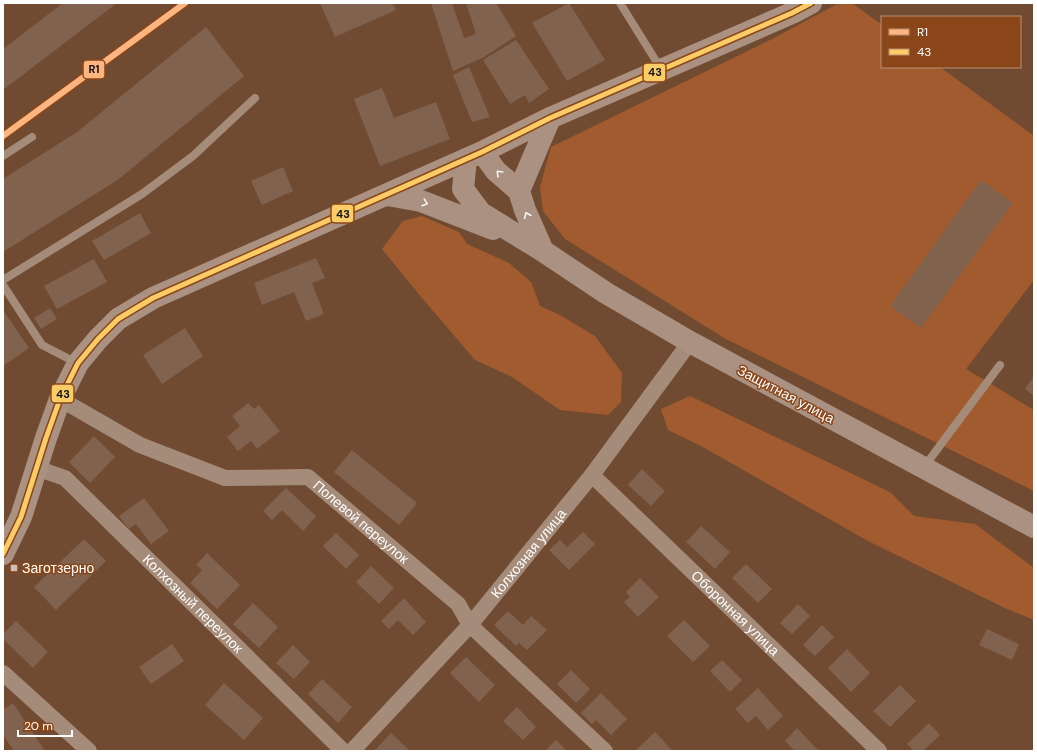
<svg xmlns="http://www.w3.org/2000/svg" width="1037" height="754" viewBox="0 0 1037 754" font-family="'DM Sans',sans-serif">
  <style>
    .green { fill: #a25b2e }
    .building { fill: #80624e }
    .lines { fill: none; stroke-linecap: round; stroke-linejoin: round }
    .lane { stroke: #a58b79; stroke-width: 8 }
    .street { stroke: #a58b79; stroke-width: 16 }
    .secondary { stroke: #aa9181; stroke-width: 22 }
    .bus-1-casing { stroke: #8a4618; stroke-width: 8 }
    .bus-1 { stroke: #fdcc66; stroke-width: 5 }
    .rail-1-casing { stroke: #8a4618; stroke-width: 9 }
    .rail-1 { stroke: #ffb580; stroke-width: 6 }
    .oneway { stroke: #f6f4f2 }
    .poi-dot { fill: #cdc0b7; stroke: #8a4618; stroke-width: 1.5 }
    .labels { text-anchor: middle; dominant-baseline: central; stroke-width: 3; stroke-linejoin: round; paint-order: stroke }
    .street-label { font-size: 14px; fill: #fff; stroke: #8a4618 }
    .poi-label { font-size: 14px; fill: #fff; stroke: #8a4618; text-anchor: start }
    .line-badge { stroke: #8a4618; stroke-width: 1.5 }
    .pale-badge-label { font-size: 11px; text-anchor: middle; font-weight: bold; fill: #111 }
  </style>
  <rect width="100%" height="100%" fill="#704b32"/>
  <path class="green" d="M839 3H852L882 25V67H940L1034 136V280L966 369 1034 410V491L726 339 565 239 543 211 540 187 551 147 772 39Z
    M422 216 459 232 467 244 509 263 531 282 540 306 560 315 595 336 622 373 621 402 608 415 560 410 512 377 475 360 422 298 382 249 403 221Z
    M690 396 890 492 914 516 975 524 1034 568V620L1005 608 868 541 701 446 668 430 661 409Z"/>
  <path class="building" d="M63 3H117L3 90V49Z
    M320 3H393L396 10 335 37Z
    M431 3H452L464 38 476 34 466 3H496L516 36 484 57 453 71Z
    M569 3 605 60 567 81 532 23Z
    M206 27 244 76 119 179 3 252V179L77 132Z
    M516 40 549 89 529 103 525 95 510 104 483 60Z
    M469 67 490 117 472 122 453 75Z
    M382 88 394 118 436 102 450 139 380 166 354 99Z
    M283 167 293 191 262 205 251 181Z
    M981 180 1013 203 921 328 890 306Z
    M140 213 151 233 104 260 92 241Z
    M316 258 325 278 312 283 324 314 306 321 294 292 262 305 254 283Z
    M94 259 107 282 57 309 44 286Z
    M50 308 57 319 41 329 34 318Z
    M3 310 29 348 3 366Z
    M185 328 203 356 162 384 143 355Z
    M1034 376V396L1025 389Z
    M248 403 254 409 259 405 280 431 257 449 251 441 238 451 227 437 240 426 232 416Z
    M94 436 115 457 90 483 69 462Z
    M352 450 417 503 399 525 334 472Z
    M642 469 665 491 651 506 628 485Z
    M286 488 316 516 303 531 282 510 272 520 263 511Z
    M144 498 169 531 151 544 136 524 129 529 119 516Z
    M701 526 730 552 715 569 686 542Z
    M583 532 595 544 569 570 549 550 560 540 567 547Z
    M336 533 359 555 346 569 323 546Z
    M84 539 106 561 56 610 34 587Z
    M207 553 240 585 217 609 190 583 202 570 196 565Z
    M746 564 772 589 758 603 732 578Z
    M371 566 394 588 379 604 356 582Z
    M640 578 659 597 638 617 624 602 630 597 626 592Z
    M404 598 426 622 413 635 398 620 389 629 381 621Z
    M253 603 278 627 259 648 233 624Z
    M798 604 810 616 792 634 780 623Z
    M508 611 523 625 531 616 547 630 527 650 519 643 516 646 494 625Z
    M684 620 710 646 693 662 667 636Z
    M16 621 48 652 33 668 3 639V634Z
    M822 625 834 637 815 656 803 645Z
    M987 629 1019 644 1012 660 979 645Z
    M172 644 184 661 151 684 139 667Z
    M293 645 310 662 294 679 276 663Z
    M847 649 870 673 851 692 828 668Z
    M466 657 495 685 479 702 450 673Z
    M722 660 742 680 730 692 710 671Z
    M571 670 590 689 576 703 557 684Z
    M322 679 352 707 338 723 308 694Z
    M224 683 263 718 244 740 205 705Z
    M900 685 916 701 890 727 873 711Z
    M758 688 783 716 768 730 756 716 748 723 735 709Z
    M601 693 627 719 611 735 596 720 592 724 581 713Z
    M13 703 45 751H14L3 735V710Z
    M517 707 536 727 523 740 503 721Z
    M929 723 940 735 923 751H914L907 744Z
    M797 728 819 751H795L785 741Z
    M655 732 673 751H635Z
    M391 733 408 749 407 751H374Z
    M556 740 567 751H545Z"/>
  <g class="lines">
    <path class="lane" d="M620 3 661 69
      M3 156 32 137
      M3 280 142 194 193 156 255 98
      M3 285 42 345 77 363
      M924 467 1000 365"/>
    <g class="street">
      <path id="s1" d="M60 399 140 445 225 478 308 477 458 604 470 625 605 751"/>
      <path id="s2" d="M36 468 65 478 343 751"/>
      <path id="s3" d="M592 475 879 751"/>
      <path d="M3 673 89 751"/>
      <path id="s4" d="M352 751 470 625 592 475 690 342"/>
    </g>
    <path class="secondary" d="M482 152 496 171 519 191
      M466 159 463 189 481 213 543 251 606 293 690 342 1034 527
      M387 195 421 201 493 229
      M543 251 525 210 519 191 550 118
      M3 554 21 517 46 438 60 399 78 363 98 339 118 319 153 298 482 152 550 118 792 13 811 3"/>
    <g class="bus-1-casing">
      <path id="bus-1" d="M3 554 21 517 46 438 60 399 78 363 98 339 118 319 153 298 482 152 550 118 792 13 811 3"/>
    </g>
    <use href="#bus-1" class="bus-1"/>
    <g class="rail-1-casing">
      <path id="rail-1" d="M3 136 185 3"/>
    </g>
    <use href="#rail-1" class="rail-1"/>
  </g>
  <defs><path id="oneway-chevron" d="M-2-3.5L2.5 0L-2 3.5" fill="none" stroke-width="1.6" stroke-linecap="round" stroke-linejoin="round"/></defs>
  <g class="oneway">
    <use href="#oneway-chevron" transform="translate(499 173) rotate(-135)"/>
    <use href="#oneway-chevron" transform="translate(425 203) rotate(19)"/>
    <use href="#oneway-chevron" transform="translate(527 215) rotate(-113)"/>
  </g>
  <rect class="poi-dot" x="10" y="564" width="8" height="8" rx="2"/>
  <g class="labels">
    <g class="street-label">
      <text transform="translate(786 394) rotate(28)">Защитная улица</text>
      <text stroke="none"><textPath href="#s1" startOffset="336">Полевой переулок</textPath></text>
      <text stroke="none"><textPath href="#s4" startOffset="265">Колхозная улица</textPath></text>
      <text stroke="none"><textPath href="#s2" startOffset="210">Колхозный переулок</textPath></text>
      <text stroke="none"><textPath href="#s3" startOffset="199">Оборонная улица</textPath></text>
    </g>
    <g class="poi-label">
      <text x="22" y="568">Заготзерно</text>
    </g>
  </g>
  <g class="line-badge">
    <rect x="83" y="60" width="22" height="19" rx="4" fill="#ffb580"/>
    <rect x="643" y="63" width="23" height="19" rx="4" fill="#fdcc66"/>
    <rect x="331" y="204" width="23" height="19" rx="4" fill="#fdcc66"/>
    <rect x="51" y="384" width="23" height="19" rx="4" fill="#fdcc66"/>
  </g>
  <g class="pale-badge-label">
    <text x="94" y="73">R1</text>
    <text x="655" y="76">43</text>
    <text x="343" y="218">43</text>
    <text x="63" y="398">43</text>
  </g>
  <rect width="1037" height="754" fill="none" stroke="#ffffff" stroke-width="8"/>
  <rect x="881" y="16" width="140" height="52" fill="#8a4618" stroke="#b99074"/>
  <rect x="889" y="29" width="20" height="6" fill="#ffb580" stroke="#b99074"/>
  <text x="917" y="36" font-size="12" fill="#ffffff">R1</text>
  <rect x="889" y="49" width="20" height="6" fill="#fdcc66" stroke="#b99074"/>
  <text x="917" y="56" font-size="12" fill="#ffffff">43</text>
  <path d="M18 730v6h54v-6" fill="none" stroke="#ffffff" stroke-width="2"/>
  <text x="24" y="730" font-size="12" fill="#ffffff" stroke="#8a4618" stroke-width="3" paint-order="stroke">20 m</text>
</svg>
